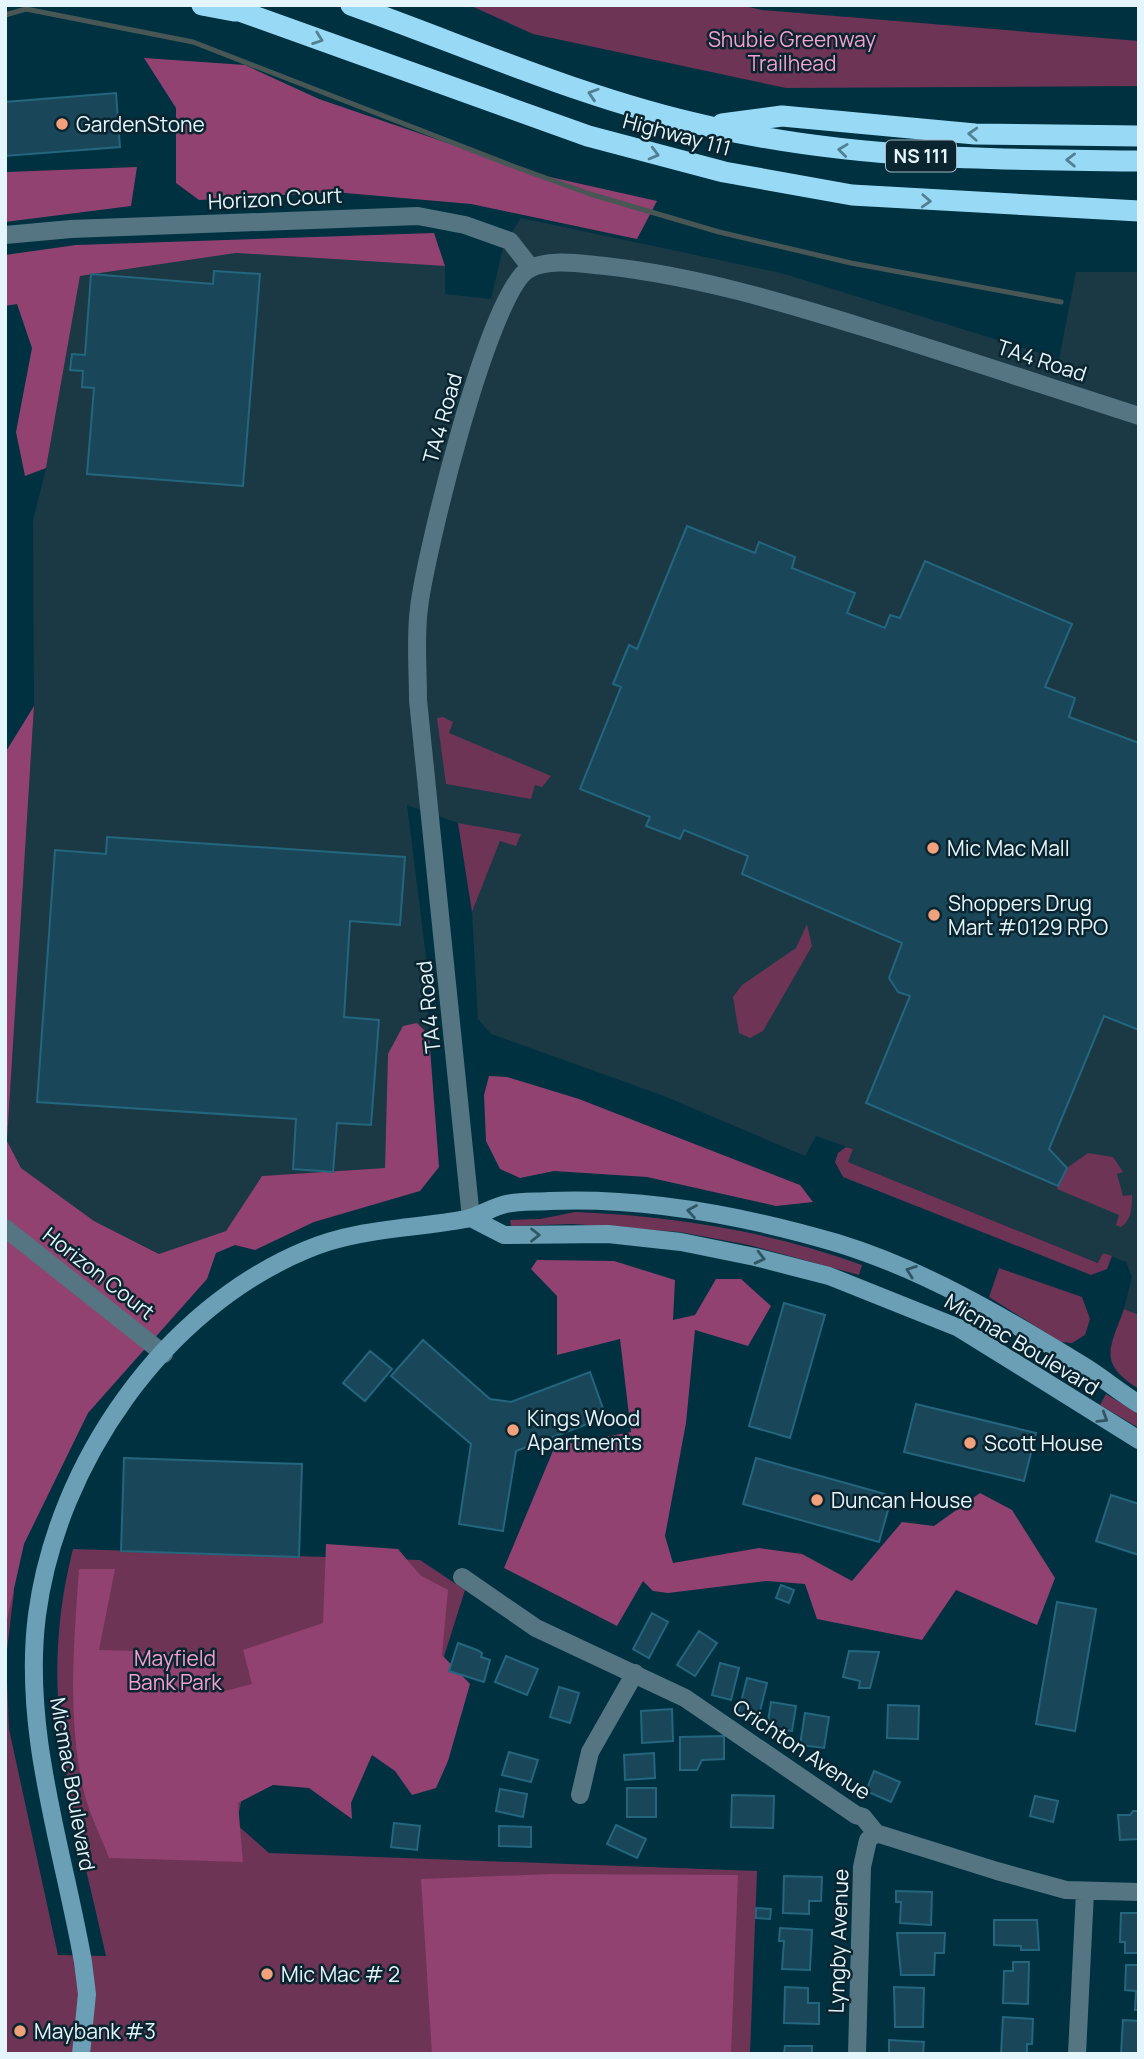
<svg xmlns="http://www.w3.org/2000/svg" width="1144" height="2059" viewBox="0 0 1144 2059" font-family="Manrope,sans-serif">
  <style>
    .built { fill: #1a3945 }
    .green { fill: #6d3455 }
    .forest { fill: #914270 }
    .lines { fill: none; stroke-linecap: round; stroke-linejoin: round }
    .stream { stroke: #485755; stroke-width: 5 }
    .building { fill: #194759; stroke: #23667e; stroke-width: 2 }
    .street { stroke: #557583; stroke-width: 18 }
    .secondary { stroke: #6a9fb5; stroke-width: 18 }
    .highway { stroke: #98daf6; stroke-width: 21 }
    .oneway { stroke: #518093 }
    .oneway2 { stroke: #305665 }
    .poi-dot { fill: #f1a17c; stroke: #0a2530; stroke-width: 2.5 }
    .labels { text-anchor: middle; dominant-baseline: central; stroke-width: 5; stroke-linejoin: round; paint-order: stroke }
    .shield { fill: #0a2530; stroke: #a3b7bf; stroke-width: 2 }
    .shield-label { font-size: 19px; font-weight: bold; fill: #e5f5fc }
    .park-label { font-size: 21px; fill: #f79fcf; stroke: #0a2530 }
    .poi-label { font-size: 21px; fill: #e5f5fc; stroke: #0a2530; text-anchor: start }
    .street-label { font-size: 21px; fill: #e5f5fc; stroke: #0a2530 }
  </style>
  <rect width="100%" height="100%" fill="#003141"/>
  <path class="built" d="M521 218 781 273 1059 359 1076 272H1139V1315L1124 1309 1132 1277 1126 1262 1103 1253 1099 1263 848 1162 853 1149 816 1136 805 1156 664 1096 491 1034 478 1019 472 912 500 841 521 834 458 823 407 805 426 957 429 1035 417 1023 388 1054 385 1168 262 1176 226 1231 160 1254 94 1221 21 1168 7 1141 34 706 33 521 46 468 80 276 236 253 445 266V294L491 299 504 244Z"/>
  <path class="green" d="M469 5H740L762 10 1139 41V86L786 88 533 34Z
    M443 717 453 722 449 733 551 776 542 787 535 785 531 799 446 784 437 718Z
    M458 823 521 834 516 846 500 841 472 912Z
    M807 924 812 946 763 1031 750 1038 739 1033 733 997 742 985 796 948Z
    M846 1147 853 1149 848 1162 1098 1263 1103 1253 1112 1256 1107 1269 1091 1275 843 1177 835 1162 838 1153Z
    M1088 1153 1113 1157 1123 1172 1117 1174 1123 1196 1132 1195C1132 1206 1132 1220 1121 1227L1116 1225 1119 1215 1057 1189 1067 1168Z
    M575 1212C673 1216 769 1231 862 1265L859 1275 749 1245 680 1232 573 1224 511 1226 510 1220 540 1219Z
    M999 1268 1082 1297 1090 1319 1085 1335 1072 1343 1061 1342 989 1297Z
    M1124 1309 1139 1315V1389C1097 1363 1110 1348 1124 1309Z
    M1106 1394 1139 1414V1428L1100 1405Z
    M5 1546 14 1592 6 1658 9 1729 58 1955 106 1956C74 1811 35 1698 73 1549L420 1560 465 1590 427 1710 327 1743 251 1760 236 1824 269 1853 757 1871 750 2054H5Z"/>
  <path class="forest" d="M144 58 245 65 319 99 541 175 657 201 637 239 471 204 334 192 199 200 176 183V108Z
    M137 167 131 206 5 222 7 172Z
    M434 233 445 266 236 253 80 276 46 468 25 476 16 432 32 348 17 304 5 306V255L76 245Z
    M34 706 7 1141 21 1168 94 1221 159 1254 226 1231 262 1176 385 1168 388 1054 403 1026 417 1023 429 1035 439 1167 420 1191 314 1222 255 1250 235 1245 216 1253 207 1279 88 1413 24 1544 5 1629V753Z
    M489 1076 507 1077 579 1099 800 1185 813 1202 776 1206 647 1177 554 1171 520 1178 500 1169 486 1141 484 1095Z
    M537 1260 614 1261 675 1280 673 1320 695 1315 716 1279H741L771 1306 748 1346 695 1330 686 1423 665 1536 673 1563 759 1548 802 1554 852 1581 902 1522 934 1526 980 1493 1012 1510 1055 1578 1037 1625 956 1590 922 1640 817 1619 805 1584 767 1581 668 1593 653 1591 643 1581 617 1626 504 1568 555 1446 631 1432 620 1339 557 1355V1296L531 1269Z
    M326 1544 398 1549 420 1575 448 1590 442 1655 470 1684 448 1761 436 1788 412 1795 395 1771 372 1755 351 1803 352 1819 309 1788 273 1785 238 1803 243 1862 109 1858C101 1836 88 1812 83 1788 67 1715 74 1642 79 1569H115L99 1650 208 1653 221 1692 252 1684 243 1650 323 1623Z
    M550 1874 738 1875 731 2054H432L421 1879Z"/>
  <g class="lines">
    <path class="stream" d="M5 15 26 9 193 42 510 165 590 194 719 232 851 263 1061 302"/>
  </g>
  <path class="building" d="M116 93 120 147 5 156V102Z
    M214 271 260 274 243 486 87 474 94 388 82 387 83 371 70 370 72 354 85 355 91 274 213 284Z
    M687 526 755 553 759 542 795 557 792 568 855 593 847 613 885 628 890 615 900 618 925 561 1072 624 1045 687 1075 698 1069 717 1139 743V1030L1104 1016 1049 1149 1067 1168 1058 1186 866 1103 910 996 898 992 889 978 902 943 742 874 748 856 684 830 680 839 646 826 650 817 580 789 621 687 613 684 629 645 637 649Z
    M107 837 405 857 400 925 350 921 344 1017 379 1020 371 1125 337 1123 333 1172 293 1169 296 1119 37 1102 55 850 106 854Z
    M784 1303 825 1315 790 1438 749 1426Z
    M423 1340 490 1399 511 1402 590 1372 606 1417 516 1451 503 1531 459 1524 471 1444 391 1376Z
    M370 1351 392 1369 365 1401 343 1383Z
    M916 1404 1036 1433 1024 1481 904 1452Z
    M124 1458 302 1464 299 1557 121 1551Z
    M756 1458 892 1496 879 1542 743 1504Z
    M1111 1495 1139 1504V1555L1096 1541Z
    M781 1585 794 1590 789 1603 776 1598Z
    M1057 1602 1096 1609 1075 1731 1036 1724Z
    M652 1613 668 1622 649 1658 633 1649Z
    M699 1631 717 1643 695 1676 677 1665Z
    M458 1643 477 1650 482 1653 481 1657 490 1660 484 1682 449 1671Z
    M849 1651 879 1652 870 1688H859L860 1681 843 1677Z
    M506 1656 538 1669 527 1695 495 1682Z
    M720 1663 739 1668 731 1700 712 1695Z
    M747 1678 767 1683 758 1719 738 1714Z
    M559 1687 579 1693 570 1723 550 1717Z
    M771 1702 796 1706 792 1731 767 1728Z
    M888 1705 919 1706 918 1739 887 1738Z
    M672 1709 673 1741 642 1743 641 1711Z
    M805 1713 829 1717 824 1748 800 1745Z
    M724 1736V1759L702 1760 697 1770H680V1737Z
    M509 1752 538 1760 531 1782 502 1775Z
    M654 1753 655 1778 625 1780 624 1755Z
    M874 1771 900 1782 891 1802 866 1791Z
    M627 1788H656V1817H627Z
    M500 1789 527 1794 523 1817 496 1811Z
    M732 1795 774 1796 773 1828 731 1827Z
    M1035 1796 1058 1801 1053 1822 1030 1816Z
    M1133 1811H1139V1839L1120 1840 1118 1815H1130Z
    M394 1823 420 1826 417 1850 391 1847Z
    M616 1825 646 1839 637 1858 607 1844Z
    M499 1826 531 1827V1847L499 1846Z
    M784 1876 822 1877 821 1901H809V1914L783 1913Z
    M896 1891 932 1892 931 1925 900 1923 901 1902H896Z
    M756 1908 771 1909 770 1919 756 1918Z
    M1121 1913H1139V1953H1125V1942H1120Z
    M994 1920H1037L1039 1950H1021V1946L994 1945Z
    M780 1928 812 1930 810 1970 782 1969 784 1941H779Z
    M897 1933H945L944 1953H935L934 1975H901Z
    M1013 1962H1029L1028 2004 1003 2003 1004 1971H1013Z
    M1126 1965H1139V2010H1135L1136 1991 1125 1990Z
    M785 1987 808 1988V2003H819V2024L784 2023Z
    M894 1987 924 1988 923 2027H895Z
    M1003 2017 1033 2019 1032 2044H1027V2054H1001Z
    M1123 2020 1139 2021V2054H1121Z
    M889 2040 924 2042 923 2054H889Z
    M785 2046H812V2054H784Z"/>
  <g class="lines">
    <path class="street" d="M5 235 71 229 418 216 465 225 510 241 531 268
      M471 1218 418 700C418 670 415 638 419 608 425 555 489 291 529 269 550 258 582 264 605 266 696 276 782 302 869 329 959 357 1049 387 1139 416
      M5 1228 164 1354
      M462 1577 536 1628 685 1698 856 1815 863 1817 876 1833 997 1871 1066 1890 1139 1892
      M580 1795 590 1752 635 1673
      M857 2054 862 1867 868 1840 876 1833
      M1077 2054 1085 1892"/>
    <path class="secondary" d="M471 1218 504 1235 608 1234 681 1242 755 1257 829 1276 959 1328 1139 1440
      M81 2054 87 1994 83 1962C63 1848 22 1732 37 1615 57 1463 164 1309 306 1250 357 1228 412 1229 466 1219 480 1216 492 1207 506 1204 519 1201 535 1202 549 1201 645 1197 745 1216 837 1243 925 1270 1004 1317 1082 1365 1102 1377 1119 1392 1139 1404"/>
    <path class="highway" d="M202 5 234 11
      M223 5 588 136 724 172 852 195 1139 211
      M351 5C469 47 584 99 707 126 849 159 993 160 1139 161
      M722 124 782 116 975 134 1139 136"/>
  </g>
  <defs><path id="oneway-chevron" d="M-2-3.5L2.5 0L-2 3.5" fill="none" stroke-width="1.6" stroke-linecap="round" stroke-linejoin="round" transform="scale(1.75)"/></defs>
  <g class="oneway">
    <use href="#oneway-chevron" transform="translate(318 39) rotate(20)"/>
    <use href="#oneway-chevron" transform="translate(593 94) rotate(-162)"/>
    <use href="#oneway-chevron" transform="translate(973 134) rotate(-177)"/>
    <use href="#oneway-chevron" transform="translate(843 150) rotate(-173)"/>
    <use href="#oneway-chevron" transform="translate(654 154) rotate(15)"/>
    <use href="#oneway-chevron" transform="translate(1071 160) rotate(-179)"/>
    <use href="#oneway-chevron" transform="translate(926 201) rotate(3)"/>
  </g>
  <g class="oneway2">
    <use href="#oneway-chevron" transform="translate(692 1211) rotate(-170)"/>
    <use href="#oneway-chevron" transform="translate(535 1235)"/>
    <use href="#oneway-chevron" transform="translate(760 1258) rotate(14)"/>
    <use href="#oneway-chevron" transform="translate(911 1271) rotate(-160)"/>
    <use href="#oneway-chevron" transform="translate(1103 1418) rotate(32)"/>
  </g>
  <g class="poi-dot">
    <circle cx="62" cy="124" r="7"/>
    <circle cx="933" cy="848" r="7"/>
    <circle cx="934" cy="915" r="7"/>
    <circle cx="513" cy="1430" r="7"/>
    <circle cx="970" cy="1443" r="7"/>
    <circle cx="817" cy="1500" r="7"/>
    <circle cx="267" cy="1974" r="7"/>
    <circle cx="20" cy="2031" r="7"/>
  </g>
  <g class="labels">
    <rect class="shield" x="886" y="140.5" width="70" height="31" rx="5"/>
    <g class="shield-label">
      <text x="921" y="156">NS 111</text>
    </g>
    <g class="park-label">
      <text x="792" y="39">Shubie Greenway<tspan x="792" dy="24">Trailhead</tspan></text>
      <text x="175" y="1658">Mayfield<tspan x="175" dy="24">Bank Park</tspan></text>
    </g>
    <g class="poi-label">
      <text x="76" y="124">GardenStone</text>
      <text x="947" y="848">Mic Mac Mall</text>
      <text x="948" y="903">Shoppers Drug<tspan x="948" dy="24">Mart #0129 RPO</tspan></text>
      <text x="527" y="1418">Kings Wood<tspan x="527" dy="24">Apartments</tspan></text>
      <text x="984" y="1443">Scott House</text>
      <text x="831" y="1500">Duncan House</text>
      <text x="281" y="1974">Mic Mac # 2</text>
      <text x="34" y="2031">Maybank #3</text>
    </g>
    <g class="street-label">
      <text transform="translate(677 134) rotate(15)">Highway 111</text>
      <text transform="translate(275 198) rotate(-3)">Horizon Court</text>
      <text transform="translate(1042 360) rotate(18)">TA4 Road</text>
      <text transform="translate(442 418) rotate(-74)">TA4 Road</text>
      <text transform="translate(428 1007) rotate(-96)">TA4 Road</text>
      <text transform="translate(99 1273) rotate(38)">Horizon Court</text>
      <text transform="translate(1022 1344) rotate(31)">Micmac Boulevard</text>
      <text transform="translate(802 1749) rotate(34)">Crichton Avenue</text>
      <text transform="translate(73 1784) rotate(80)">Micmac Boulevard</text>
      <text transform="translate(838 1941) rotate(-88)">Lyngby Avenue</text>
    </g>
  </g>
  <rect width="1144" height="2059" fill="none" stroke="#e5f5fc" stroke-width="14"/>
</svg>
